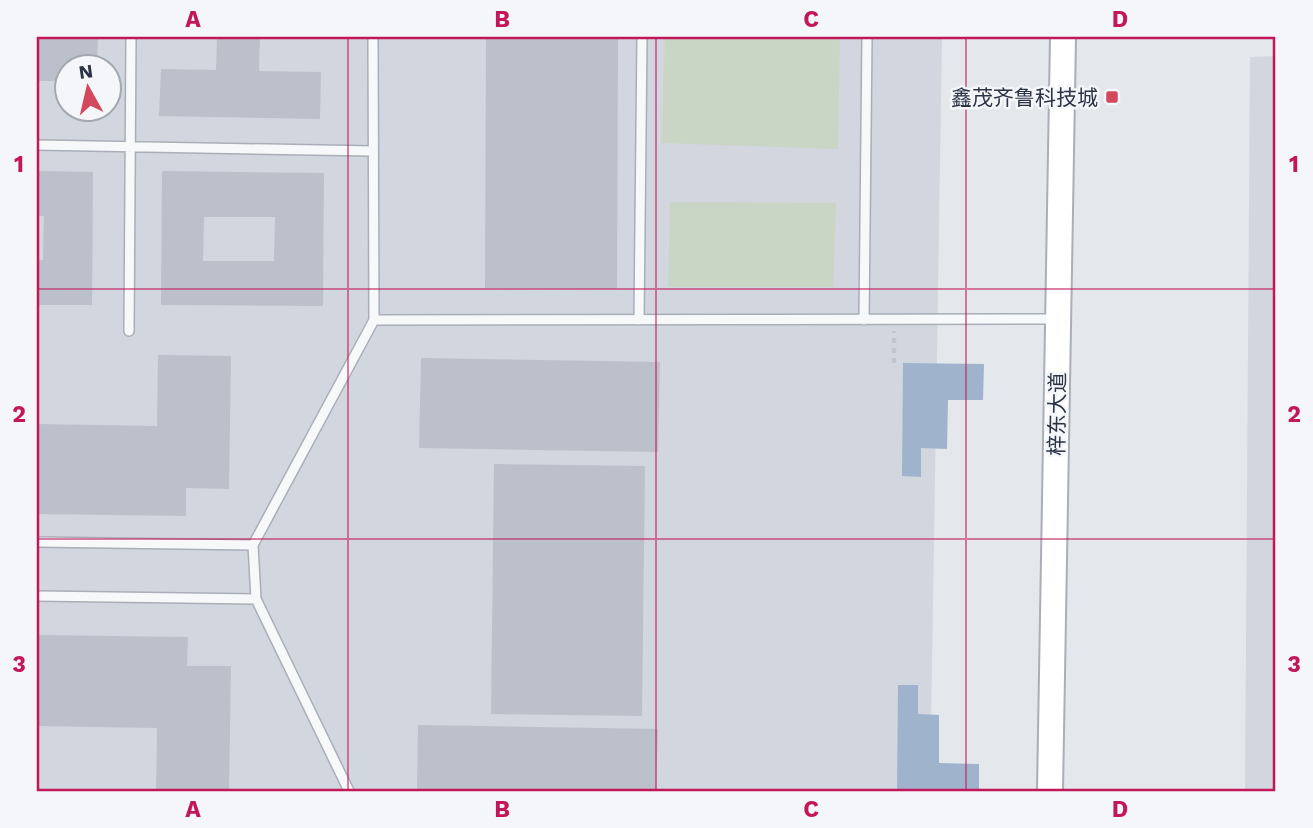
<svg xmlns="http://www.w3.org/2000/svg" width="1313" height="828" viewBox="0 0 1313 828" font-family="'Work Sans','Noto Sans SC',sans-serif">
  <style>
    .built { fill: #d2d6de; fill-rule: evenodd }
    .green { fill: #c9d6c5 }
    .water { fill: #9fb4cc }
    .building { fill: #bbc0ca; fill-rule: evenodd }
    .lines { fill: none; stroke-linecap: round; stroke-linejoin: round }
    .lane-casing { stroke: #a9aeb7; stroke-width: 12 }
    .secondary-casing { stroke: #a9aeb7; stroke-width: 28 }
    .path { stroke: #c2c5cb; stroke-width: 4.5; stroke-dasharray: 5 5; stroke-linecap: butt }
    .lane { stroke: #f7f8fa; stroke-width: 9 }
    .secondary { stroke: #fff; stroke-width: 24 }
    .grid { fill: none; stroke: #c2185b; stroke-width: 2; stroke-opacity: 0.55 }
    .poi-dot { fill: #d1495b; stroke: #f4f6f9; stroke-width: 2.5 }
    .labels { text-anchor: middle; dominant-baseline: central; stroke-width: 5; stroke-linejoin: round; paint-order: stroke }
    .poi-label { font-size: 21px; fill: #2b3445; stroke: #f4f6f9; text-anchor: end }
    .street-label { font-size: 21px; fill: #2b3445; stroke: #f4f6f9 }
    .neatline { fill: none; stroke: #c2185b; stroke-width: 2.5 }
    .grid-label { font-size: 23px; text-anchor: middle; font-weight: bold; fill: #c2185b }
  </style>
  <rect width="100%" height="100%" fill="#e4e7ec"/>
  <path class="built" d="M37 37H942L930 791H37ZM66 66H108V108H66Z
    M1276 56V791H1245L1250 57Z"/>
  <path class="green" d="M665 37H840L838 149 661 143Z
    M670 202 836 203 833 287H668Z"/>
  <path class="water" d="M903 363 984 364 983 400H948L947 449 921 448V477L902 476Z
    M898 685H918V714L939 715V763L979 764V791H897Z"/>
  <path class="building" d="M37 37H98L97 66H66V81H37Z
    M217 37H260L259 71 321 72 320 119 159 116 161 69 216 70Z
    M486 37H618L617 289 485 288Z
    M37 171 93 172 92 305H37V260H43L44 216H37Z
    M162 171 324 173 323 306 161 305ZM204 217H275L274 261H203Z
    M158 355 231 356 229 489 186 488V516L37 514V424L157 426Z
    M421 358 660 362 658 452 419 448Z
    M494 464 645 466 642 716 491 714Z
    M37 635 188 637 187 666H231L229 791H156L157 728 37 726Z
    M418 725 658 729 656 791H417Z"/>
  <g class="lines">
    <g class="lane-casing">
      <path id="lane" d="M37 145 373 151
        M374 320 1058 319
        M639 320 642 37
        M864 320 867 37
        M129 331 131 37
        M37 542 253 545
        M37 596 256 599
        M349 791 256 599 253 545 374 320 373 37"/>
    </g>
    <g class="secondary-casing">
      <path id="secondary" d="M1050 791 1063 37"/>
    </g>
    <path class="path" d="M894 363V331"/>
    <use href="#lane" class="lane"/>
    <use href="#secondary" class="secondary"/>
  </g>
  <path class="grid" d="M348 37V791M656 37V791M966 37V791M37 289H1276M37 539H1276"/>
  <rect class="poi-dot" x="1105" y="90" width="14" height="14" rx="3.5"/>
  <g class="labels">
    <g class="poi-label">
      <text x="1098" y="97">鑫茂齐鲁科技城</text>
    </g>
    <g class="street-label">
      <text transform="translate(1057 414) rotate(-89)">梓东大道</text>
    </g>
  </g>
  <rect width="1313" height="828" fill="none" stroke="#f4f6f9" stroke-width="77"/>
  <g transform="translate(88 88) rotate(352)"><circle r="33" fill="#f4f6f9" stroke="#a4a8b1" stroke-width="2"/>
  <path d="M0-5L12 26L0 18L-12 26Z" fill="#d1495b"/>
  <text y="-10" font-size="19" font-weight="bold" text-anchor="middle" fill="#2b3445">N</text>
  </g>
  <rect x="38" y="38" width="1236" height="752" class="neatline"/>
  <g class="grid-label">
    <text x="193" y="27">A</text>
    <text x="502" y="27">B</text>
    <text x="811" y="27">C</text>
    <text x="1120" y="27">D</text>
    <text x="19" y="172">1</text>
    <text x="1294" y="172">1</text>
    <text x="19" y="422">2</text>
    <text x="1294" y="422">2</text>
    <text x="19" y="672">3</text>
    <text x="1294" y="672">3</text>
    <text x="193" y="817">A</text>
    <text x="502" y="817">B</text>
    <text x="811" y="817">C</text>
    <text x="1120" y="817">D</text>
  </g>
</svg>
